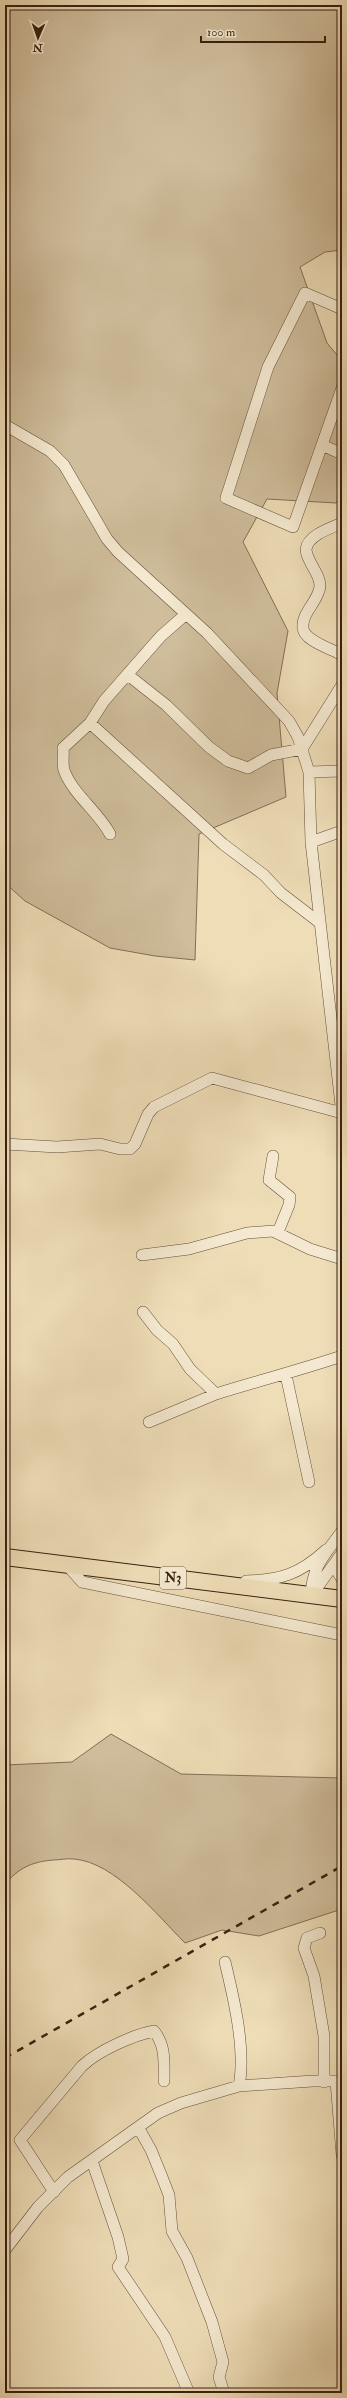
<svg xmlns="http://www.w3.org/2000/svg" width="347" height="2398" viewBox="0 0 347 2398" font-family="'IM FELL Double Pica',serif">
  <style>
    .green { fill: #cfbd9b; stroke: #846e56 }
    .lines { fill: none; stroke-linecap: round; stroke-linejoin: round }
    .minor-casing { stroke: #664e3a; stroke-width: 12 }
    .highway-casing { stroke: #381f10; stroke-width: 18 }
    .minor { stroke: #f4e9d0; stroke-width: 11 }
    .highway { stroke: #eeddb7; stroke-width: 16 }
    .rail { stroke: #381f10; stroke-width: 2.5; stroke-dasharray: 7 7; stroke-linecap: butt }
    .labels { text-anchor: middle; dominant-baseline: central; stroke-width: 3.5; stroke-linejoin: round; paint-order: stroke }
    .shield { fill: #f4e9d0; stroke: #705c4a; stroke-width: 1 }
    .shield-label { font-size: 13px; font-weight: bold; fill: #381f10 }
  </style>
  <rect width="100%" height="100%" fill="#eeddb7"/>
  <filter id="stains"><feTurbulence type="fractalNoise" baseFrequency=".005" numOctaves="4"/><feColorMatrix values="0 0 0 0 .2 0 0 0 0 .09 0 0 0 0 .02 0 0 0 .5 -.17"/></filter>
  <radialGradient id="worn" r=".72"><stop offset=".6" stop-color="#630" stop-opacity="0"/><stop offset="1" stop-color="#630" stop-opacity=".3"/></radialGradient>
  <path class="green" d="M5 5H342V250L325 252 300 267 327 343 342 361V496L336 503 267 499 243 542 288 631 277 693 286 797 199 834 195 960 155 956 110 948 25 901 5 883Z
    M111 1734 181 1774 342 1778V1909L259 1936 222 1930 185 1943C158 1916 115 1862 74 1859 67 1858 60 1860 53 1860 31 1862 19 1868 5 1884V1765L72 1762Z"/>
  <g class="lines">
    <g class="minor-casing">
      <path id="minor" d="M342 309 305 293 268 367 226 498 293 527 342 388
        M5 425 50 451 64 465 107 539 118 552 207 633 289 721 298 737 309 772 311 842 342 1114
        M322 445 342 454
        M342 523C331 528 308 535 306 549 306 556 311 563 314 569 317 574 320 580 320 586 319 601 301 613 303 628 304 641 332 649 342 655
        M185 615 161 636 104 701 90 723 223 844 264 875 281 893 320 923
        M128 675 166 705 209 747 228 761 248 768 271 755 302 749 342 685
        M90 723 63 748C64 755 62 764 64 770 73 795 98 811 110 834
        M309 772 342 771
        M311 842 342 831
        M5 1144 57 1147 100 1144 120 1149H130L135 1144 148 1114 154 1107 212 1078 342 1113
        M273 1156 269 1180 290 1197 289 1205 278 1232
        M142 1255 189 1249 247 1233 273 1231 310 1249 342 1259
        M143 1312 157 1330 173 1344 190 1369 216 1394C258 1381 300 1370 342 1356
        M286 1375 309 1482
        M149 1422 216 1394
        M338 1559 337 1571 342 1579
        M67 1565 82 1582 342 1635
        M246 1581C281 1580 300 1574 326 1550
        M311 1596C312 1565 326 1554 342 1531
        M311 1596 342 1553
        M320 1933 307 1938 304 1948 314 1976 324 2036V2082
        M225 1962C234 1999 246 2050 239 2086
        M336 2081 342 2155
        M138 2127 151 2150 162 2177 169 2195 172 2231 187 2258 212 2322 223 2362 219 2377 224 2393
        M92 2161 118 2237 123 2259 118 2267 165 2337 189 2393
        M54 2192 20 2140 82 2066C98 2051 133 2035 154 2031 166 2046 164 2063 164 2081
        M5 2250 38 2207 68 2177 158 2113 181 2103 239 2086 313 2081H342"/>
    </g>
    <g class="highway-casing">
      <path id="highway" d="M5 1557 342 1599"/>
    </g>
    <use href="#minor" class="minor"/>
    <use href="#highway" class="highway"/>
    <path class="rail" d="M5 2058 342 1866"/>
  </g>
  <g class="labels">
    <rect class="shield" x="160" y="1567" width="26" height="22" rx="3"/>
    <g class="shield-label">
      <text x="173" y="1578">N3</text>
    </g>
  </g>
  <rect width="347" height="2398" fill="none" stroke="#eeddb7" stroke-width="20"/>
  <rect x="6" y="6" width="335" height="2386" fill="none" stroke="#381f10" stroke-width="2"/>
  <rect x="10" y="10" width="327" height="2378" fill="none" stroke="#381f10"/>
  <g transform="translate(38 38) rotate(182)" stroke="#f4e9d0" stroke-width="3" paint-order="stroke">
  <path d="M0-3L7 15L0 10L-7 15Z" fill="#381f10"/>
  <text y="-6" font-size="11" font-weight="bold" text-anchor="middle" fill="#381f10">N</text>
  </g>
  <path d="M201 36v6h124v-6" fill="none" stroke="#381f10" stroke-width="2"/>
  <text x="207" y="36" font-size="12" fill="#381f10" stroke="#f4e9d0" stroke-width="3" paint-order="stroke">100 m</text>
  <rect width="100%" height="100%" filter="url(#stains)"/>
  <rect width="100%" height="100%" fill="url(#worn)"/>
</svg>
